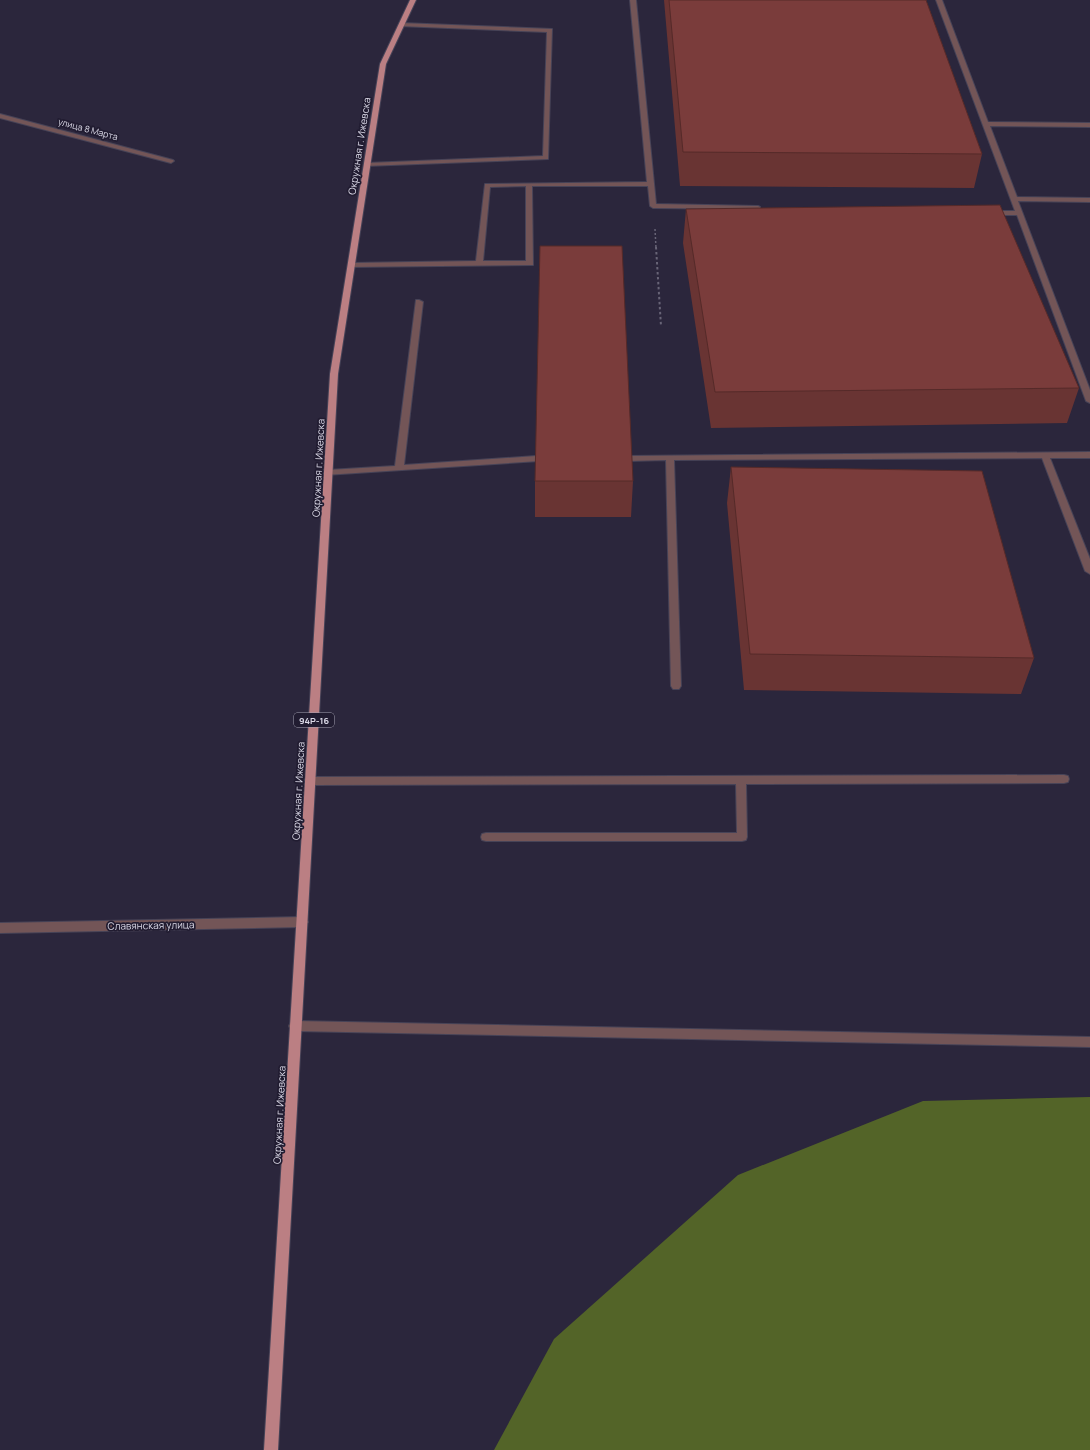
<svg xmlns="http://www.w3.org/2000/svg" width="1090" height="1450" viewBox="0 0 1090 1450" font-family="Manrope,sans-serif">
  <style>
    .forest { fill: #536428 }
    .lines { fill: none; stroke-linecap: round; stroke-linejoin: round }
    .lane-casing { stroke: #474357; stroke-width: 2 }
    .street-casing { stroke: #474357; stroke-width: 2 }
    .primary-casing { stroke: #474357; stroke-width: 2 }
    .path-far1 { stroke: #686477; stroke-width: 1.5; stroke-dasharray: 2 2; stroke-linecap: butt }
    .path { stroke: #686477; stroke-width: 2; stroke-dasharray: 2.5 2.5; stroke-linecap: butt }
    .lane { fill: #735557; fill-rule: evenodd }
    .street { fill: #735557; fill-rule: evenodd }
    .primary { fill: #bb7f83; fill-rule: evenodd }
    .wall { fill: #693433 }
    .building { fill: #7a3c3b; stroke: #552a29 }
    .labels { text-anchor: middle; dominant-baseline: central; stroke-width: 3.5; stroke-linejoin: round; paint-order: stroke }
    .far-street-label { font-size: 9px; fill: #dbd9e7; stroke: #211c31 }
    .shield { fill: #211c31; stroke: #a3a0b0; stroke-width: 1 }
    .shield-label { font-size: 9px; font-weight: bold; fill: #dbd9e7 }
    .street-label { font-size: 10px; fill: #dbd9e7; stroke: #211c31 }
  </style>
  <rect width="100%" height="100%" fill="#2b263c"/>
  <path class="forest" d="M1090 1097V1450H494L554 1339 738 1175 923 1101Z"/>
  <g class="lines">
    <g class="lane-casing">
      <path id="lane" d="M630 0H636L656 204 758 206 760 207V209L653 208 650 206 648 186H532L533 265 348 267V263H351L476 261 485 184 647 182ZM526 186V261H483L490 187Z
        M936 0H942L988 122 1090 123V127L990 126 1017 197 1090 198V202L1018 201 1090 390V403L1086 401 1017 215H990L987 213 990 211H1015Z
        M401 23 552 29 548 159 365 166 364 165 367 163 543 156 547 32 399 26V24Z
        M416 300H419L423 302 404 465 536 456 539 457 540 459 539 461 325 475 324 473 328 470 395 466Z
        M1090 452V458H1050L1090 559V574L1085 571 1042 458 674 460 681 686 679 689H673L671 686 666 460 628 461 625 460 624 458 625 456Z
        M1064 775 1068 776 1069 779 1068 782 1064 783 746 784 747 837 746 840 742 841H486L482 840 481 837 482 834 486 833H737L736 784 310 785 306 784 305 781 306 778 310 777Z"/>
    </g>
    <g class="street-casing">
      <path id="street" d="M0 114 173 160 174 161 171 163 0 118Z
        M302 917 306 919 308 922 306 925 302 927 0 933V923Z
        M295 1021 1090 1037V1047L295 1031 291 1030 289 1026 291 1022Z"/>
    </g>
    <g class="primary-casing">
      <path id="primary" d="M410 0H416L386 64 338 374 278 1450H264L330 374 380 64Z"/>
    </g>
    <path class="path-far1" d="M655 229 656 248"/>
    <path class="path" d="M656 247 661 326"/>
    <use href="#lane" class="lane"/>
    <use href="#street" class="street"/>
    <use href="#primary" class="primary"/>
  </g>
  <path class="wall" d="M664 0H926L982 154 974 188 680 186Z
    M686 209 1079 388 1067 423 711 428 683 243Z
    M731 467 1034 658 1021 694 744 690 727 503Z
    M535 481H633L631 517H535Z"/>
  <path class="building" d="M669 0H926L982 154 683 152Z
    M1000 205 1079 388 715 392 686 209Z
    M540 246H622L633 481H535Z
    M731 467 982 471 1034 658 750 654Z"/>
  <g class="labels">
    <g class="far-street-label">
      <text transform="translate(88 129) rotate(15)">улица 8 Марта</text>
    </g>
    <rect class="shield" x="294" y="713" width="40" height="14" rx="3"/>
    <g class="shield-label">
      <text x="314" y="720">94Р-16</text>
    </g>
    <g class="street-label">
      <text transform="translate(359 146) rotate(-81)">Окружная г. Ижевска</text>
      <text transform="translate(318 468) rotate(-87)">Окружная г. Ижевска</text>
      <text transform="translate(298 791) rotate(-87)">Окружная г. Ижевска</text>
      <text transform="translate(151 925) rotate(-1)">Славянская улица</text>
      <text transform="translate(279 1115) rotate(-87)">Окружная г. Ижевска</text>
    </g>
  </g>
</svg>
